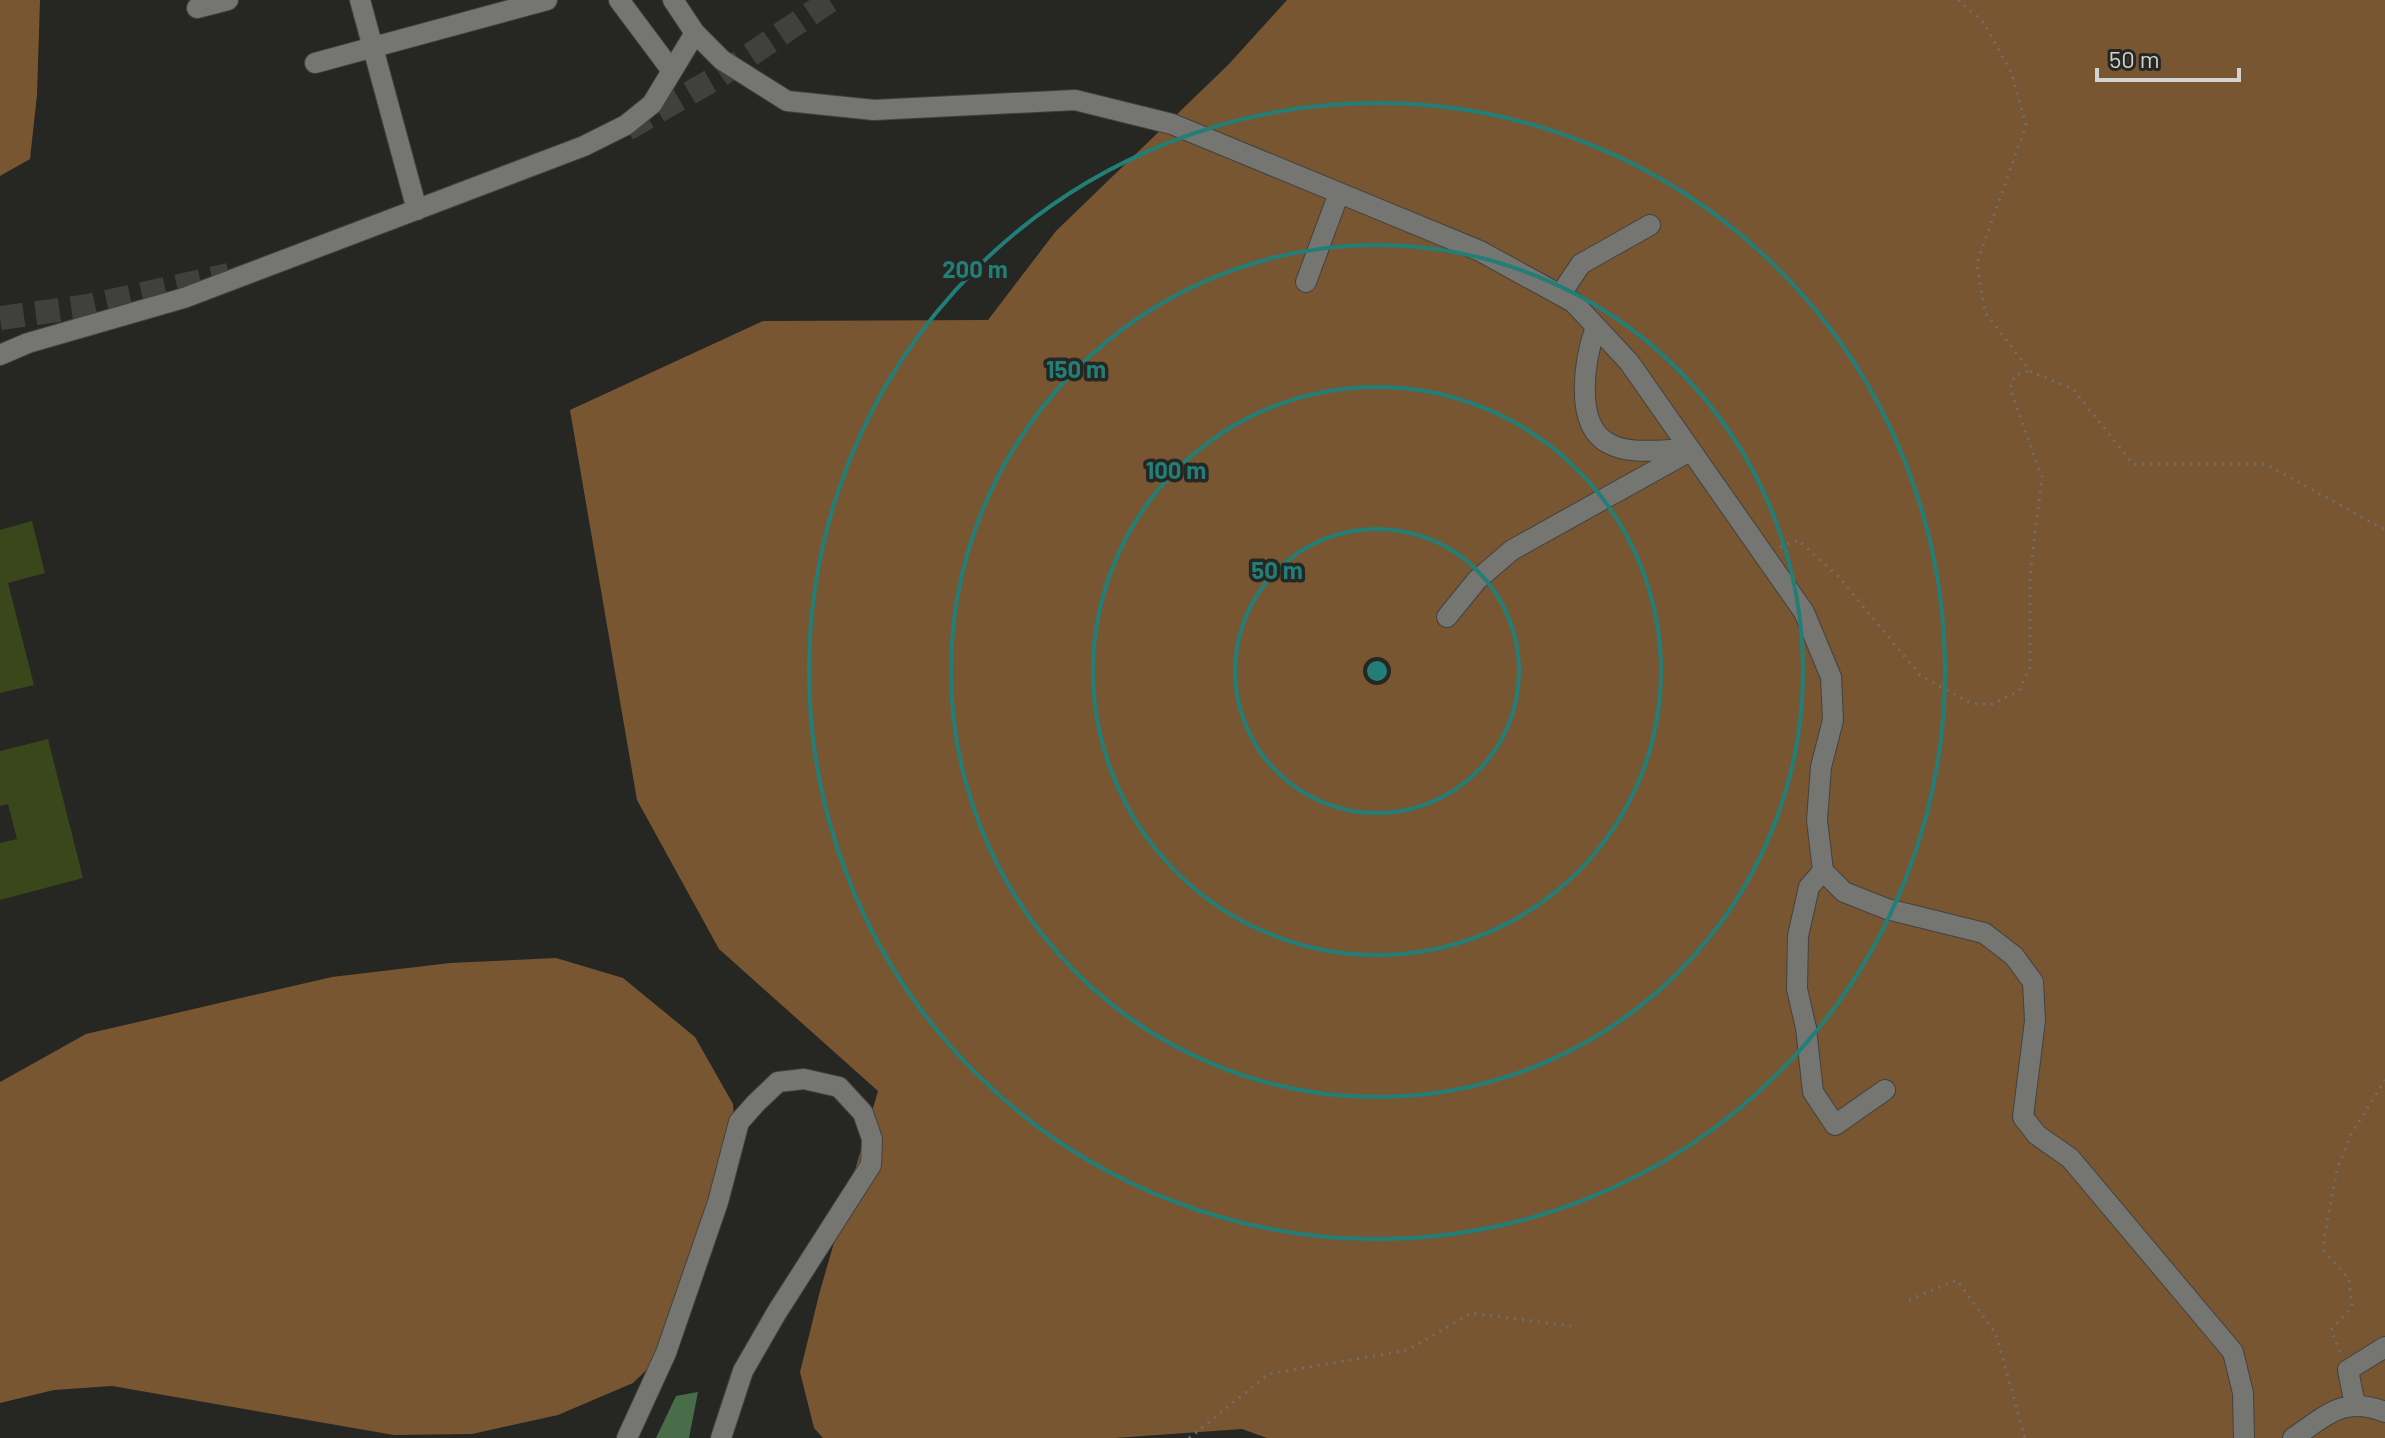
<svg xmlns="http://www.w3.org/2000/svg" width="2385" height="1438" viewBox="0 0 2385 1438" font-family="Barlow,sans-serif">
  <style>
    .forest { fill: #795632 }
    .water { fill: #496d49 }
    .building { fill: #39471b }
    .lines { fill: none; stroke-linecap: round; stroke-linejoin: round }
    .highway-tunnel { stroke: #40403d; stroke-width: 24; stroke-dasharray: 24 12; stroke-linecap: butt }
    .minor-casing { stroke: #42423f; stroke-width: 22 }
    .path { stroke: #6e6e6c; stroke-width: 3; stroke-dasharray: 2 6; stroke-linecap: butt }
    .minor { stroke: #757571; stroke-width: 20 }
    .ring { fill: none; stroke: #227f78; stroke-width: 4 }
    .centre { fill: #227f78; stroke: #262623; stroke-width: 4 }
    .ring-label { font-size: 24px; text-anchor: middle; font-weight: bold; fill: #227f78; stroke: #262623; stroke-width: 7; stroke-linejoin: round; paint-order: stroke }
  </style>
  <rect width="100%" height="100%" fill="#262623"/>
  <path class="forest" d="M0 0H40L37 95 30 159 0 176Z
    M1287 0H2385V1438H1267L1242 1429 1115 1438H823L814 1428 800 1372 820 1291 878 1091 719 949 637 800 570 410 763 321 988 320 1056 231 1229 64Z
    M556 958 623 978 695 1037 733 1104 737 1163 661 1356 633 1383 558 1415 472 1434 394 1435 112 1386 54 1390 0 1403V1082L86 1034 332 977 450 963Z"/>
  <path class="water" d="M698 1392 689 1438H656L676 1396Z"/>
  <path class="building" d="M32 521 45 573 8 583 34 685 0 693V530Z
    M48 739 83 878 0 900V843L17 839 8 804 0 806V751Z"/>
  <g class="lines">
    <path class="highway-tunnel" d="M627 129 716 78 831 0
      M0 318 88 306 229 275"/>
    <g class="minor-casing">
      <path id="minor" d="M360 0 417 210
        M619 0 672 71
        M673 0 695 33 722 60 787 101 874 110 1075 100 1172 124 1480 251 1573 302 1629 362 1804 612 1831 677 1833 720 1821 767 1817 820 1823 871 1844 892 1887 909 1984 933 2014 956 2033 982 2035 1021 2023 1117 2037 1135 2070 1158 2233 1352 2243 1393 2244 1438
        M197 8 228 0
        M315 63 547 0
        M1306 282 1339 193
        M1560 295 1581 264 1650 225
        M1596 327C1585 357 1573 424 1608 443 1630 456 1665 449 1689 449
        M0 355 28 343 184 298 584 146 626 125 652 104 695 33
        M1447 617 1477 580 1512 550 1690 451
        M1823 871 1809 887 1798 936 1797 989 1806 1028 1813 1092 1835 1125 1885 1090
        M2355 1405 2348 1370 2385 1347
        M627 1438 666 1353 718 1202 739 1122 756 1103 778 1082 804 1079 839 1087 863 1113 872 1139 871 1165 777 1312 743 1371 721 1438
        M2293 1438C2326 1416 2343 1395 2385 1412"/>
    </g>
    <path class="path" d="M1958 0 1984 23 2011 72 2026 125 1977 263 1985 312 2030 371 2073 389 2133 464H2266L2385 530
      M1780 547 1798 540 1838 576 1920 675 1970 703 1990 705 2019 691 2030 667V575L2042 477 2010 389 2015 375 2030 371
      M1909 1300 1957 1280 1996 1334 2025 1438
      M2340 1352 2331 1330 2352 1307 2349 1279 2324 1251V1239L2337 1170 2351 1134 2385 1080
      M1189 1438 1269 1374 1408 1350 1471 1313 1571 1326"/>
    <use href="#minor" class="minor"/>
  </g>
  <g class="ring">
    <circle cx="1377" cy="671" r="142"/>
    <circle cx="1377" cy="671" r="284"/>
    <circle cx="1377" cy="671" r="426"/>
    <circle cx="1377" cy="671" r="568"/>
  </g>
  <circle cx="1377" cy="671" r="12" class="centre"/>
  <g class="ring-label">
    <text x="975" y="278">200 m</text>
    <text x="1076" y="378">150 m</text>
    <text x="1176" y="479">100 m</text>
    <text x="1277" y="579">50 m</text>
  </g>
  <path d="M2097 68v12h142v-12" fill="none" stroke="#d2d2d0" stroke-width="4"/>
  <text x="2109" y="68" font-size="24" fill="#d2d2d0" stroke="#262623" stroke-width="6" paint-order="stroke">50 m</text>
</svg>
